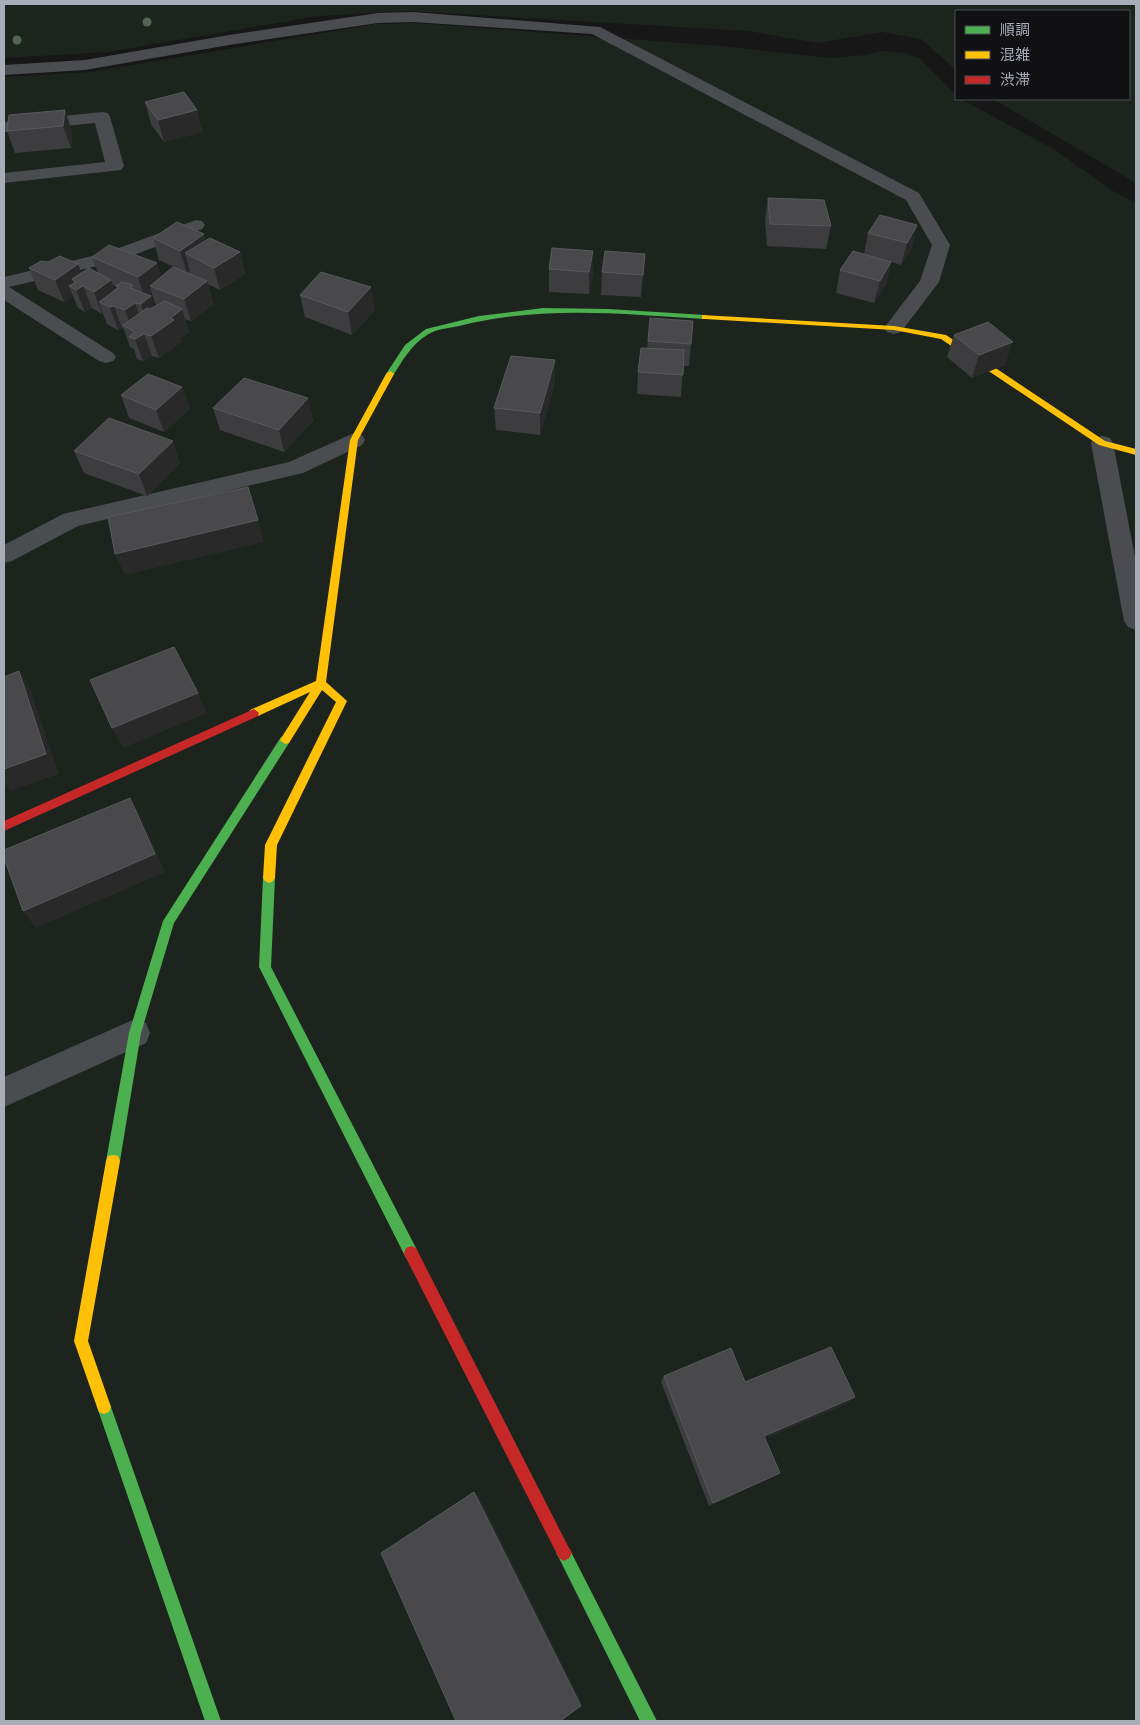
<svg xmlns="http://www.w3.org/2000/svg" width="1140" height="1725" viewBox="0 0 1140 1725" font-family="'Alegreya Sans','Noto Sans JP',sans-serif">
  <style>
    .green { fill: #1d241e }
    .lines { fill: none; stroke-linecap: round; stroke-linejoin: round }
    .street { fill: #4b4c50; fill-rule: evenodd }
    .fast { fill: #4caf50; fill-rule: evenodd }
    .slow { fill: #ffc107; fill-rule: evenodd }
    .jam { fill: #c62828; fill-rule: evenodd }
    .tree { fill: #506451 }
    .wall { fill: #3d3d3f; fill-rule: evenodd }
    .shaded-wall { fill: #29292a }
    .building { fill: #49494c; stroke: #58595d }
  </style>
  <rect width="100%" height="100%" fill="#171717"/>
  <path class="green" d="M4 4H1136V183L993 99H1129V11H956V70L921 39 882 32 817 43 748 31 408 11 318 16 108 52 4 58Z
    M417 23 721 46 830 58 866 55 883 51 906 53 920 59 956 95V99H961L1055 150 1113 191 1136 203V1721H4V77L90 72 376 24Z"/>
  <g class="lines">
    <path class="street" d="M413 12 600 27 919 193 950 245 939 282 901 332 894 334 887 332 884 328 920 281 932 245 906 200 592 34 413 22 378 23 229 45 85 70 4 75V65L85 60 229 35 378 13Z
      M102 112 108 113 110 117 124 166 121 170 4 183V173L105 162 95 123 4 132V122Z
      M196 220 202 221 205 225 202 229 118 261 9 287 113 353 116 357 113 361 106 363 99 361 4 300V277L105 253Z
      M354 433 362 435 365 440 362 445 303 473 78 526 12 561 4 563V545L63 514 289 462Z
      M1102 436 1110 438 1113 443 1136 562V630L1128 627 1124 621 1091 443 1094 438Z
      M135 1019 146 1023 150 1033 146 1043 4 1107V1077Z"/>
    <path class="fast" d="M543 308 608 309 705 315 709 317 705 319C623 314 540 305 459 326 449 328 436 329 427 335 411 345 402 361 393 376L390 377 386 374 405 345 426 329 479 316Z
      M285 736 290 740 289 743 174 923 141 1033 120 1161 118 1166 113 1167 108 1166 106 1161 129 1033 163 921 281 737Z
      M269 873 273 875 275 878 271 967 416 1248 418 1253 416 1258 411 1260 406 1258 259 967 263 878 265 875Z
      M104 1400 109 1402 111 1407 221 1721H205L97 1407 99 1402Z
      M564 1545 569 1548 657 1721H640L559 1558 556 1553 559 1548Z"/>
    <path class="slow" d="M702 315 894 326 946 335 1105 441 1136 449V455L1099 445 941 339 894 330 705 319H702Z
      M390 371 394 374 358 440 326 682 347 701 277 845 275 878 273 881 269 883 265 881 263 878 265 845 336 702 322 690 289 743 285 744 280 740 310 692 258 716H250L249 713 250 710 316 681 350 440 386 374Z
      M113 1155 118 1156 120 1161 88 1341 111 1407 109 1412 104 1414 99 1412 97 1407 74 1341 106 1161 108 1156Z"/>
    <path class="jam" d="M254 709 259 713 258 716 4 831V821Z
      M411 1246 416 1248 569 1548 572 1553 569 1558 564 1561 559 1558 406 1258 404 1253 406 1248Z"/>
  </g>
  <g class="tree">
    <circle cx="147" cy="22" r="4.5"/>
    <circle cx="17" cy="40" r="4.5"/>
  </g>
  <path class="wall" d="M145 102 197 110 202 132 164 142 151 124Z
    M65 110 72 131 71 148 15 153 7 131Z
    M768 198 831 226 826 249 767 246 765 220Z
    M917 225 912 247 901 265 891 262 886 284 874 303 836 293 840 270 864 254 868 233Z
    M153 238 206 241 240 252 245 274 220 290 208 284 213 304 191 321 185 319 189 332 180 338 181 342 159 358 152 356 143 361 137 359 134 349 130 347 124 329 122 328 118 330 107 324 103 314H102L92 308 85 312 78 308 73 296 64 302 38 290 29 268 82 272 98 273 92 257 161 277 187 273 159 260ZM113 285 116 287 117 289 115 290ZM152 294 156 306 154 307 151 296Z
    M552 248 593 273 589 294 549 292V269Z
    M645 254 641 297 601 295 602 272Z
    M300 295 375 310 352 335 305 317Z
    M954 335 1005 365 972 378 947 357Z
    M648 341 691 344 689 366H683L681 397 637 394 638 372 647 348Z
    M555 382 540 435 496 430 494 408Z
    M182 387 190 409 164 432 129 418 121 395Z
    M308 398 313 421 284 452 220 430 213 408Z
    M74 451 180 463 147 496 84 473Z
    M664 1376 745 1382 846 1404 765 1438 773 1477 709 1506 661 1382Z"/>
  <path class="shaded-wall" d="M65 110 72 131 71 148 63 126Z
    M197 110 202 132 164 142 158 120Z
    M917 225 912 247 901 265 907 243Z
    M204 234 210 256 185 253 190 271 187 273 180 251Z
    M593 251V273L589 294V272Z
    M240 252 245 274 220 290 214 268Z
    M645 254 644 276 641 297 643 275Z
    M891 262 886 284 874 303 880 281Z
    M157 263 164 286H150L152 294 145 300 138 277Z
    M78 264 87 286H83L92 308 85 312 76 290V282L72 279 76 290 69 286 73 296 64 302 55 280Z
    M111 280 119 302 114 306 122 328 118 330 110 307 99 302 103 314H102L94 292Z
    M207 281 213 304 191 321 184 299Z
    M371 287 375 310 352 335 348 312Z
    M151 296 158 318 148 326 141 304Z
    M135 303 143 325 132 330 125 310Z
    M182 309 189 332 180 338 181 342 159 358 151 336 171 318Z
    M144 334 152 356 143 361 135 339Z
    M1013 342 1005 365 972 378 979 355Z
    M555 360V382L540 435V413Z
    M182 387 190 409 164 432 156 410Z
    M308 398 313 421 284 452 279 430Z
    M173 441 180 463 147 496 139 474Z
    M258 520 264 542 125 575 115 554Z
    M19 671 31 692 59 774 10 791 4 781V769Z
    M198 693 207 713 123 748 112 728Z
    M130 798 141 817 165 872 36 928 23 911Z
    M855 1397 846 1404 758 1441 764 1436Z
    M780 1473 773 1477 709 1506 713 1503Z
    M474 1492 479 1497 580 1700 581 1706Z"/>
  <path class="building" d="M184 92 197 110 158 120 145 102Z
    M65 110 63 126 7 131 9 115Z
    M768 198 824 200 831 226 770 224Z
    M880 215 917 225 907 243 868 233Z
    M177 222 204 234 180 251 153 238Z
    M210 238 240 252 214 268 185 253Z
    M109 245 157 263 138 277 92 257Z
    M552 248 593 251 589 272 549 269Z
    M605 251 645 254 643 275 602 272Z
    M853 251 891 262 880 281 840 270Z
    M60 256 78 264 55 280 29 268 41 261 48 262Z
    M173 267 207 281 184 299 150 286Z
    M89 268 111 280 94 292 83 286 76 290 69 286 76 282 72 279Z
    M321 272 371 287 348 312 300 295Z
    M122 282 133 285 130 288 151 296 141 304 135 303 125 310 114 306 110 307 99 302 119 287 116 286Z
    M165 301 182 309 171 318 174 320 151 336 144 334 135 339 129 337 135 332 123 325 147 308 150 309Z
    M650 318 693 321 691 344 648 341Z
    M988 322 1013 342 979 355 954 335Z
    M641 348 684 350 683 375 638 372Z
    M511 356 555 360 540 413 494 408Z
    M148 374 182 387 156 410 121 395Z
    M244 378 308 398 279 430 213 408Z
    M109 418 173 441 139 474 74 451Z
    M248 487 258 520 115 554 108 517Z
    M174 647 198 693 112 728 90 680Z
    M19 671 46 754 4 769V677Z
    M130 798 155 854 23 911 4 858V850Z
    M831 1347 855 1397 764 1436 780 1473 713 1503 664 1376 731 1348 745 1382Z
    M474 1492 581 1706 560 1721H456L381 1553Z"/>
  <rect width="1140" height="1725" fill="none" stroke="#a8adb8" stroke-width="10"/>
  <rect x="955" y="10" width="175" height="90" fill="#111113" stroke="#4d4f55"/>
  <rect x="965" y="26" width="25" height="8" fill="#4caf50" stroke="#4d4f55"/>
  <text x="1000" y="35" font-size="15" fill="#a8adb8">順調</text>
  <rect x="965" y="51" width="25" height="8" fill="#ffc107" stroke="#4d4f55"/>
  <text x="1000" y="60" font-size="15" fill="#a8adb8">混雑</text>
  <rect x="965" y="76" width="25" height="8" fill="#c62828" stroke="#4d4f55"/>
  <text x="1000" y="85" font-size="15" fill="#a8adb8">渋滞</text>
</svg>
